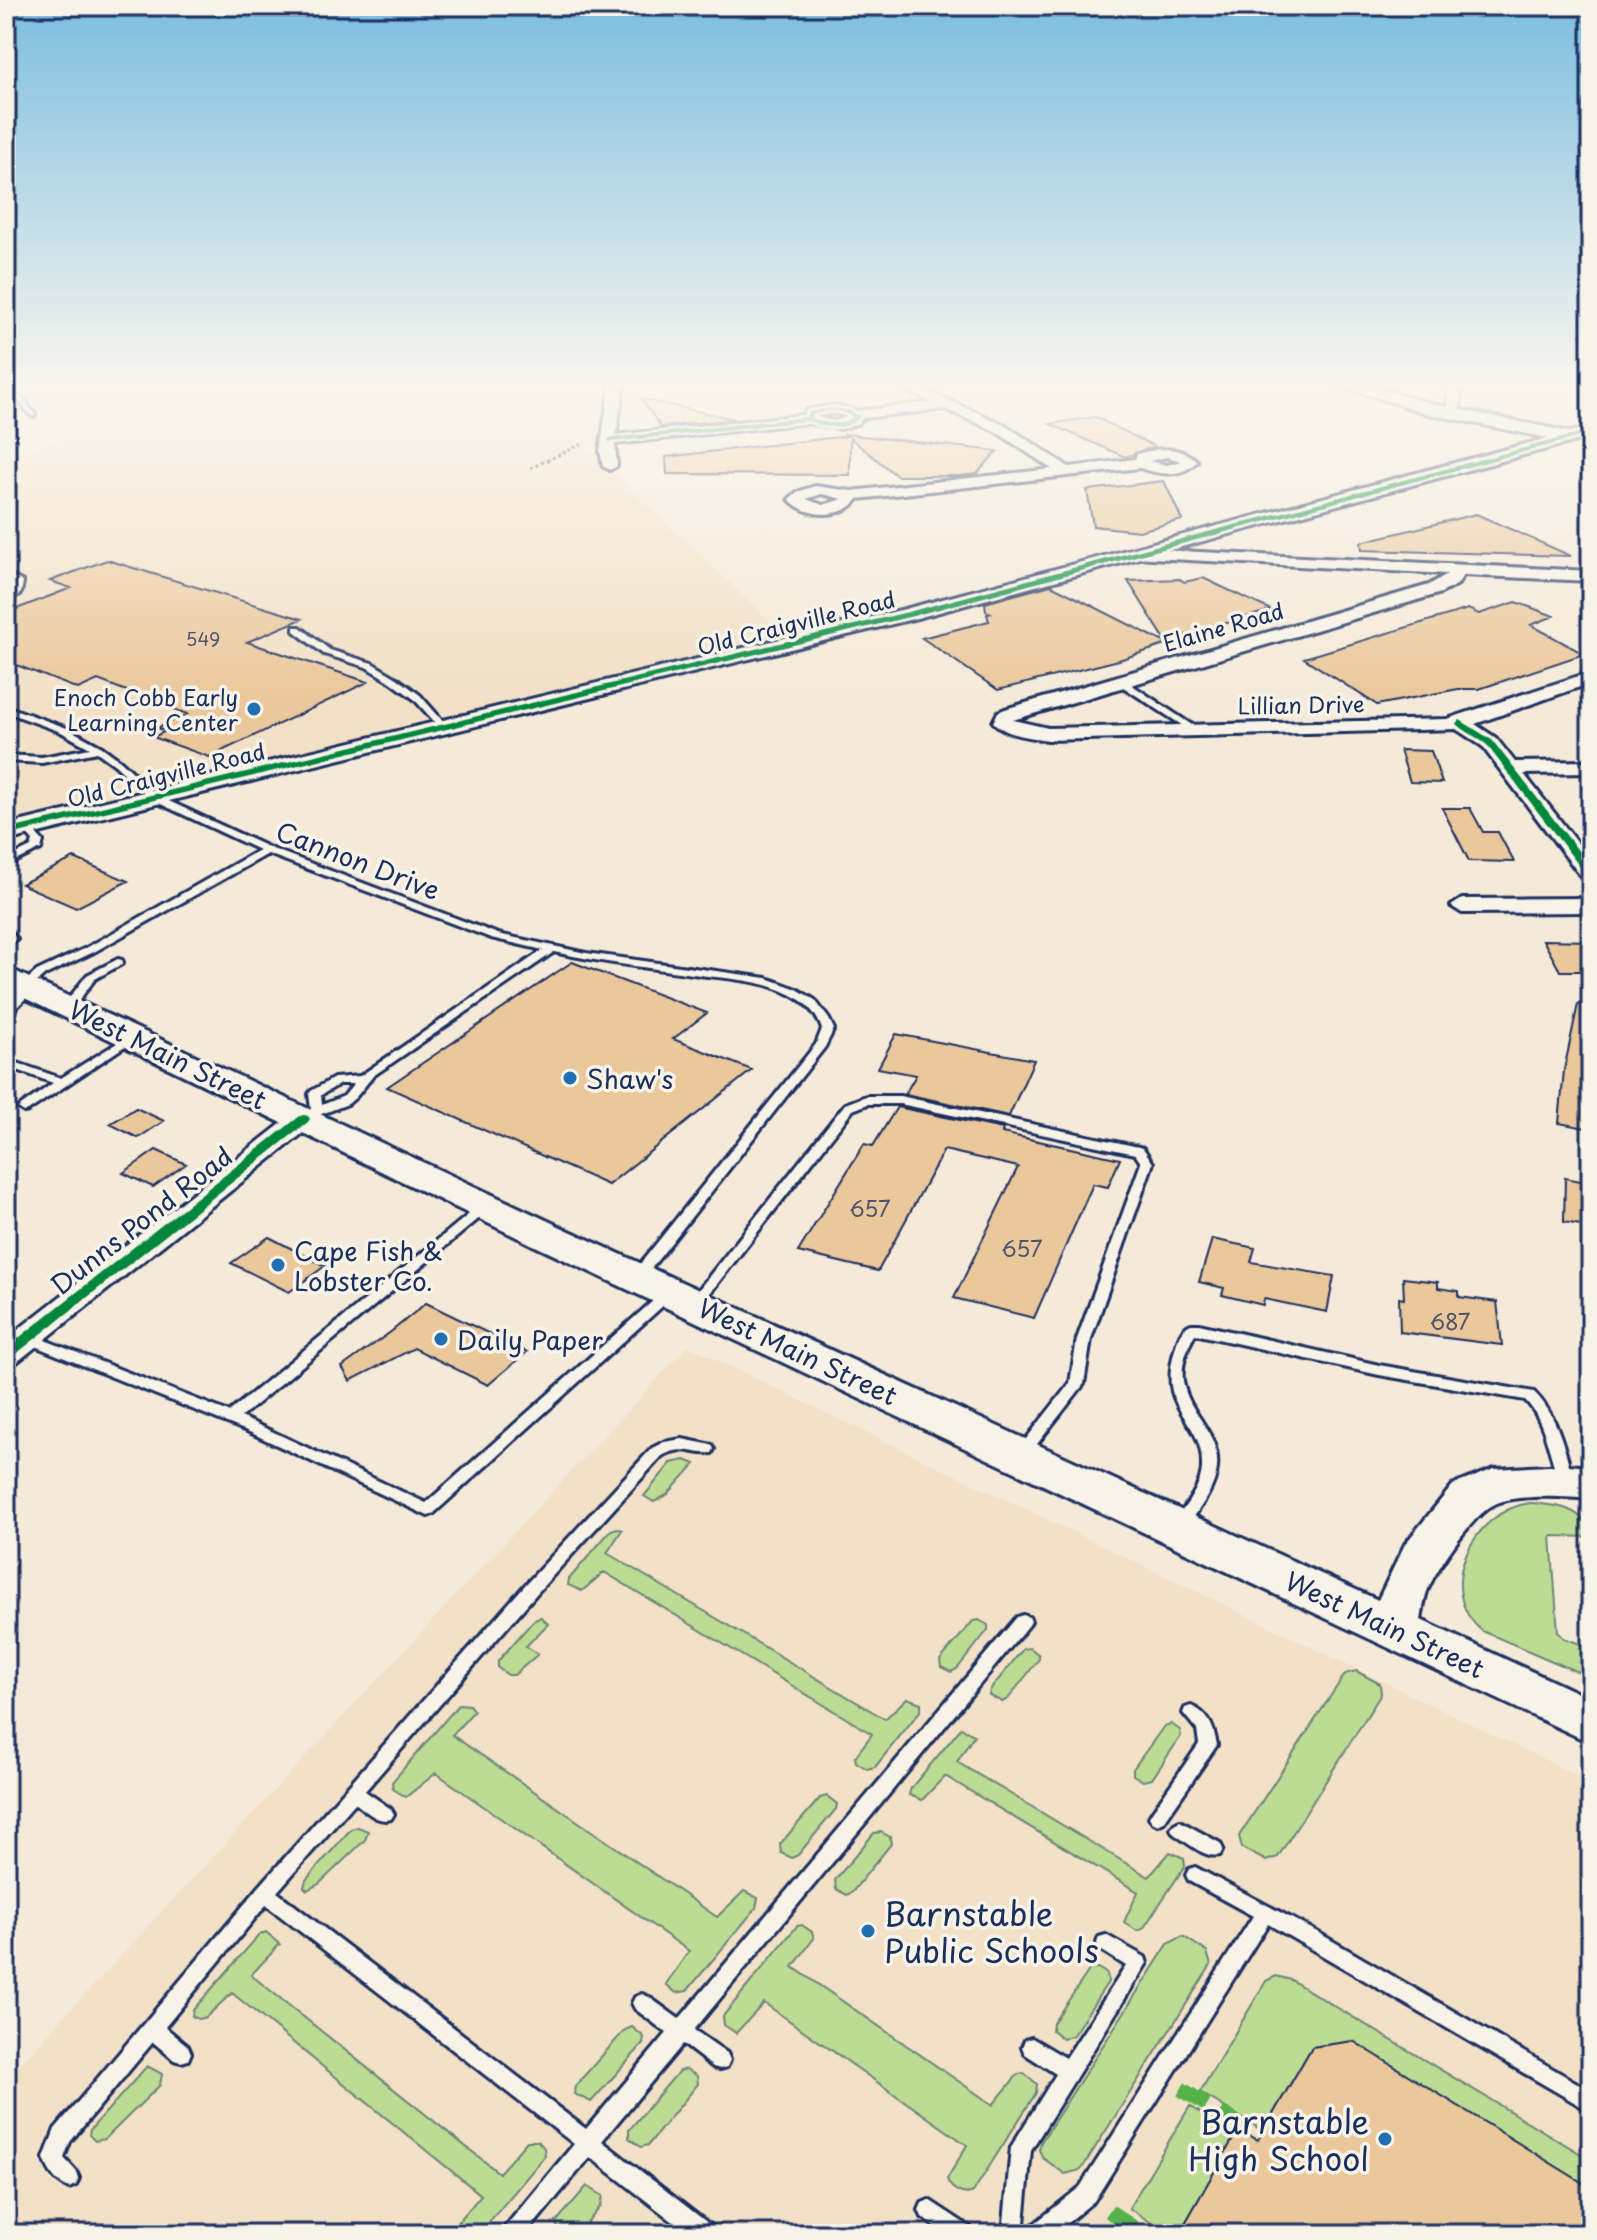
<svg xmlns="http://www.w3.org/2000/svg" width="1597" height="2240" viewBox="0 0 1597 2240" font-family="'Playpen Sans',sans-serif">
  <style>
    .built { fill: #f2e0c7 }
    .green { fill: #bcdb93; stroke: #6c8578; stroke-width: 2 }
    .building { fill: #ebc89c; stroke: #1b2f5e; stroke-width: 2 }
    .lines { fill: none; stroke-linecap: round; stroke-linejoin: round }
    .service-casing { stroke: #1b2f5e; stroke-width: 6 }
    .minor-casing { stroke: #1b2f5e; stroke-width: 6 }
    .tertiary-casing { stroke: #1b2f5e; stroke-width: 6 }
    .secondary-casing { stroke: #1b2f5e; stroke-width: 6 }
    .path { stroke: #1b2f5e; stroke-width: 3; stroke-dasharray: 3 3; stroke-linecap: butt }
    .service { fill: #f7f3e8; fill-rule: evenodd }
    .minor { fill: #f7f3e8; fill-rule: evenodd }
    .tertiary { fill: #f7f3e8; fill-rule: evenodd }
    .secondary { fill: #f7f3e8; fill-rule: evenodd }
    .quiet { stroke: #55b248; stroke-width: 15; stroke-dasharray: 31 15; stroke-linecap: butt }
    .cycleway-casing { stroke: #f7f3e8; stroke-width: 5 }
    .cycleway { fill: #00873e; fill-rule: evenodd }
    .poi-dot { fill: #1f6fb2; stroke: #f7f3e8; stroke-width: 3 }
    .labels { text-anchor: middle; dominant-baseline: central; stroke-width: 7; stroke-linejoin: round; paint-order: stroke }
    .far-number-label { font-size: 18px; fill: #4f556e }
    .far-street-label { font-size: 22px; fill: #1b2f5e; stroke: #f7f3e8 }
    .far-poi-label { font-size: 22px; fill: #1b2f5e; stroke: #f7f3e8; text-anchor: end }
    .number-label { font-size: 22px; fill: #4f556e }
    .street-label { font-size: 26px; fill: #1b2f5e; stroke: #f7f3e8 }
    .poi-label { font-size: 26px; fill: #1b2f5e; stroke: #f7f3e8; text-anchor: start }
    .near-poi-label { font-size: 32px; fill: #1b2f5e; stroke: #f7f3e8; text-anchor: start }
  </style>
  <rect width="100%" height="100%" fill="#f5ead9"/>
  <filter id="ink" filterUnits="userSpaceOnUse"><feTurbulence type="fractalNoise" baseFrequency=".0125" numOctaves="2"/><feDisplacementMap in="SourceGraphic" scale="16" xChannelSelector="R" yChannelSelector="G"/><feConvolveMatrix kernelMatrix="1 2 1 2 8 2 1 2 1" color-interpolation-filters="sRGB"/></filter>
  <g filter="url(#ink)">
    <path class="built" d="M329 385H520L787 638 6 828V458L125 418Z
      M688 1346 1591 1782V2234H6V2079Z"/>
    <path class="green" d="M685 1460 695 1464 667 1495 654 1502 644 1496 671 1463Z
      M1530 1503C1555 1505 1586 1507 1591 1537L1551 1536 1558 1632 1564 1638 1591 1648V1670L1585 1675 1482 1631C1433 1590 1473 1510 1530 1503Z
      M617 1528 622 1530 607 1553 885 1719 907 1698 921 1703V1710L875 1767 867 1769 856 1762 855 1757 872 1734 604 1572 582 1591 568 1585 569 1579 611 1530Z
      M541 1617 548 1624 526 1646 538 1654 514 1675H508L498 1668V1661L533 1621Z
      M979 1620 988 1625V1630L957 1669 951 1672 941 1667 940 1660 973 1621Z
      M1030 1648 1039 1655V1659L1008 1699 1002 1702 989 1695 990 1690 1023 1649Z
      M1356 1671 1380 1684 1381 1694 1278 1857 1266 1861 1242 1848 1239 1836 1345 1674Z
      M459 1704 469 1705 474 1711 452 1735 717 1917 744 1891 758 1898 756 1908 687 1991 676 1993 666 1984 689 1951 436 1773 406 1797 393 1789 392 1782Z
      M1171 1724 1180 1730 1181 1736 1152 1779 1143 1781 1133 1775V1769L1164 1726Z
      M961 1728 974 1735 957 1762 1149 1877 1170 1852 1184 1858 1185 1866 1143 1929 1137 1931 1124 1922 1138 1892 945 1776 922 1800 909 1795 911 1788Z
      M827 1796 837 1804 836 1809 798 1855 792 1858 781 1853 780 1844 820 1798Z
      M358 1827 368 1831 365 1840 319 1884 307 1890 304 1887 306 1880 351 1829Z
      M881 1832 890 1837 891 1844 853 1891 847 1895 836 1889 835 1880 874 1833Z
      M802 1925 812 1932 814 1938 793 1967 993 2105 1018 2074 1024 2073 1037 2084 1036 2093 973 2192C963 2197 950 2189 947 2179L967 2145 764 2003 736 2033 724 2025 723 2016 797 1926Z
      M266 1932 280 1944 251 1975 499 2173 527 2141H538L544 2148 545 2156 479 2234H453L454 2227 481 2195 232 1993 206 2017 198 2019 192 2016 193 2010 259 1935Z
      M1183 1936 1207 1952 1211 1965 1081 2170 1065 2174 1043 2158 1039 2150 1041 2142 1168 1944Z
      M1098 1968 1107 1974 1108 1982 1073 2035 1063 2039 1052 2030 1053 2023 1090 1969Z
      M1276 1976 1291 1980 1591 2160V2188L1353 2041 1312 2047 1263 2131 1200 2092 1266 1981Z
      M632 2027 644 2037 643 2044 591 2102 574 2094 575 2086 625 2030Z
      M147 2066 162 2074 160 2085 105 2139 95 2141 89 2135 90 2130Z
      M686 2069 697 2076 698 2084 648 2145 641 2147 629 2138V2130L679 2071Z
      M1190 2106 1235 2135 1179 2234H1168L1129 2208Z
      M587 2186 603 2196 601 2206 578 2234H554L558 2229 556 2222Z"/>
    <path class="building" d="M641 399 734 419 661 427Z
      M1095 417 1156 447 1125 457 1050 424Z
      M844 434 997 451 977 474 960 476H897L850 438V475L667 474 666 457 847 436Z
      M1164 481 1182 520 1139 531 1093 526 1087 490Z
      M1476 514 1571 556 1362 550 1361 542Z
      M107 560 302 619 247 642 368 682 209 757 153 737 166 731 157 728 187 714 98 680 78 689 6 661V613L71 588 50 581Z
      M1203 578 1222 587 1271 610 1166 641 1128 581 1180 579 1184 582Z
      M1051 585 1168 644 1119 660 998 690 922 638 989 621 987 614 991 613 986 611 985 603Z
      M1516 602 1554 616 1531 625 1584 654 1479 689H1458L1377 705 1304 658 1468 609 1479 614Z
      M1400 750 1431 751 1442 783 1410 782Z
      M1442 808H1470L1483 832H1498L1514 862 1469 861Z
      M74 858 128 881 76 908 21 884Z
      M1543 940 1591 941V971H1560Z
      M572 962 707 1013 673 1039 752 1070 608 1185 387 1087Z
      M1578 1004 1591 1005V1129L1559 1123 1564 1070Z
      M896 1034 954 1045 1034 1060 1009 1116 905 1094 916 1075 878 1068Z
      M897 1107 1003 1129 1002 1133 1120 1159 1108 1187 1093 1184 1034 1318 954 1298 1018 1167 944 1150 878 1271 798 1252 864 1144 873 1146Z
      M136 1108 164 1121 138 1138 110 1124Z
      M156 1150 186 1164 153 1187 123 1173Z
      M1565 1178 1591 1183V1227L1564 1222Z
      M269 1237 325 1266 289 1292 231 1263Z
      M1212 1239 1255 1248 1251 1262 1334 1276 1327 1312 1264 1299 1263 1305 1222 1295 1224 1288 1199 1282Z
      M1403 1278 1438 1282V1288L1459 1291V1297L1497 1302 1502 1345 1400 1332 1399 1298 1404 1299Z
      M426 1303 527 1352 488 1385 414 1348 350 1381 342 1367 392 1331Z
      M1353 2041 1591 2188V2234H1179L1238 2130 1258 2140 1312 2047Z"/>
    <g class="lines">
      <g class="service-casing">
        <path id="service" d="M6 391 22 398 35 414V416H31L18 400 6 395Z
          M6 573 23 582 21 593 6 603V597L14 590 15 583 6 578Z
          M294 627H300L330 650 372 663 397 678 420 695 448 727 447 729H441L414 699 391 682 366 667 324 654 294 631Z
          M1117 679H1123L1201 731 1197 734 1194 733 1117 683Z
          M6 706 67 728 102 747 121 761 158 796 270 848 498 934 586 953 767 978 797 989 815 1000 829 1019 834 1029 825 1047 642 1280H632L630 1277 632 1274 816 1044 822 1029C816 1013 806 1002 790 994 762 980 730 979 700 975 651 968 602 963 554 952L373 1076 356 1097 348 1104 319 1115 308 1122H300L298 1119 311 1109 309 1094 311 1091 334 1078 360 1076 543 950 491 938 268 854 94 952 45 975 30 988H22L21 986 22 984 37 971 86 948 259 850 152 800 115 765 97 752 42 763 6 761V755L42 757 90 748 61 732 6 712ZM340 1084H354L344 1096 322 1105 321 1095Z
          M27 826 30 827 43 841 41 849 6 866V859L31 847 33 841 22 829Z
          M6 929 10 930 17 939 6 947Z
          M118 959 122 960 123 962 122 964 95 979 73 1008H65L63 1006 87 975Z
          M133 1033 137 1034 139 1036 137 1038 28 1111 24 1112 18 1108 53 1083 6 1066V1059L61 1078Z
          M866 1096H900L1139 1147 1143 1148 1153 1163 1091 1339 1084 1384 1027 1457 1022 1458 1017 1457 1015 1453 1070 1383 1077 1339 1141 1163 1135 1154 900 1104H868L853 1110 700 1306H690L688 1303 845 1104Z
          M484 1204 488 1205 490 1208 488 1211 241 1417 426 1503 664 1291H674L676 1294 433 1514 428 1516 247 1431 22 1341 20 1338 22 1335H32L229 1412 480 1205Z
          M1191 1324H1199L1379 1365 1534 1392C1558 1416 1564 1447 1573 1479L1571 1483 1566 1484 1561 1483C1547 1454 1548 1424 1525 1400L1379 1375 1195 1334C1156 1403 1222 1417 1217 1468 1215 1490 1198 1510 1186 1529L1181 1531 1176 1529 1173 1525C1184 1506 1203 1487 1202 1464 1202 1416 1156 1413 1175 1349 1178 1339 1181 1328 1191 1324Z
          M682 1439 712 1445 714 1449 712 1453C692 1455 684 1444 662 1456L537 1593 365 1791 391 1809 394 1814 391 1819C378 1824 365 1810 355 1803L277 1892 586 2129 667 2033 635 2009 632 2003 635 1997 642 1994 649 1997 679 2019 1017 1617 1023 1615 1029 1617 1031 1621 1029 1625 694 2030 727 2053 730 2060 727 2067 720 2069 713 2067 683 2044 602 2141 713 2227 716 2234H689L590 2157 526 2234H502L505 2227 574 2144 266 1905 165 2027 188 2046 191 2053 188 2060 181 2062 174 2060 153 2042 70 2142 64 2158 76 2171 79 2178 76 2185 69 2188C55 2182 49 2172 44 2158L55 2129 259 1887 525 1585 652 1448 664 1442Z
          M1191 1706C1209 1713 1214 1728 1217 1745L1164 1822 1158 1825 1152 1822 1149 1817 1152 1812 1199 1744 1197 1730 1183 1713 1185 1708Z
          M1180 1821 1220 1843 1223 1849 1220 1855C1205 1859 1187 1842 1174 1834L1171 1829 1174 1824Z
          M1195 1867 1312 1929 1591 2091V2112L1268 1924 1094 2201 1054 2234H1027L1030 2227 1080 2187 1253 1916 1189 1881 1186 1875 1189 1869Z
          M1106 1935 1145 1957 1147 1963 1031 2150 1023 2234H1003L1011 2147 1056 2074 1025 2054 1022 2047 1025 2040 1032 2038 1066 2058 1126 1966 1099 1949 1097 1943 1099 1937Z
          M929 2200 970 2227 973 2234H945L922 2217 919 2210 922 2203Z"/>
      </g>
      <g class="minor-casing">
        <path id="minor" d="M610 385H624L616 435 803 415 806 410 835 405 857 411 931 402 896 385H914L1005 425 1069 467 1135 459 1137 454C1157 448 1181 445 1197 461 1182 478 1160 475 1140 468L858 499C843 520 805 518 789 499L797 492 815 486 851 491 1052 469 995 431 945 409 863 418 857 424 841 429 807 423 615 444 617 466 610 470 603 466 600 451ZM835 413 848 417 834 421 816 417ZM1167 457 1181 461 1167 465 1149 461ZM822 494 843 499 823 505 806 499Z
          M1448 385H1462L1459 417 1447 414Z
          M1139 549 1591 571V581L1463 575 1458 584 1441 593 1013 720 1048 728 1447 719 1591 672V683L1475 724 1496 738 1515 762 1591 761V773L1524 774 1591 860V881L1583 879 1482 746 1456 729 1048 740C1029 737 1007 736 993 722L998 712 1005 709 1429 585 1447 574 1133 557 1131 554Z
          M1591 898V912L1462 913 1451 906 1462 899Z
          M26 979 34 981 38 986 14 1010 6 1012V992L18 981Z
          M304 1111 313 1113 317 1119 313 1125 17 1362 6 1365V1339L295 1113Z"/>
      </g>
      <g class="tertiary-casing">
        <path id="tertiary" d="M1337 385H1364L1437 405 1570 432 1591 427V437L917 618 6 841V825L905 609 1548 438 1429 414Z"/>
      </g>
      <g class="secondary-casing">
        <path id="secondary" d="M6 967 561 1227 1378 1600 1405 1544 1453 1485 1494 1469 1567 1465 1591 1467V1499C1567 1497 1520 1494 1497 1503 1474 1512 1438 1566 1428 1589 1424 1599 1423 1610 1421 1620L1591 1699V1743L533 1245 6 989Z"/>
      </g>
      <path class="path" d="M530 468 585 443"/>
      <use href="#service" class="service"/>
      <use href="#minor" class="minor"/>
      <use href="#tertiary" class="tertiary"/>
      <use href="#secondary" class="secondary"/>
      <path class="quiet" d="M1181 2089 1260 2137
        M1109 2211 1143 2234"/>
      <g class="cycleway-casing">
        <path id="cycleway" d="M829 408 849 410 860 417C845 431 826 429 808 421L610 442 607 440 610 438 806 417 809 412ZM829 411 841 412 853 417C840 426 826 424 812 418L814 414Z
          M1591 430V434L913 616 6 836V830L908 612Z
          M1460 720 1492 740 1591 867V877L1587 876 1486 744 1457 725 1456 723Z
          M304 1115 308 1116 310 1119 308 1122 11 1358 6 1360V1348L300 1116Z"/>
      </g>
      <use href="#cycleway" class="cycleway"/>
    </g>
  </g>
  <linearGradient id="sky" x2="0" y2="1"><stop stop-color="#7cbee0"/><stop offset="0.55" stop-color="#faf6ee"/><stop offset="1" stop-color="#faf6ee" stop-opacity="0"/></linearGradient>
  <rect width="1597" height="699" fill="url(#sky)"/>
  <g class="poi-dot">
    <circle cx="254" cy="709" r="8"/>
    <circle cx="570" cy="1078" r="8"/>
    <circle cx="278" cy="1265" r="8"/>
    <circle cx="441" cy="1339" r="8"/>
    <circle cx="868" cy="1931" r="8"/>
    <circle cx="1385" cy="2139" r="8"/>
  </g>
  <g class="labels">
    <g class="far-number-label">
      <text x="203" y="638">549</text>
    </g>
    <g class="far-street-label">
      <text transform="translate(796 622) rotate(-14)">Old Craigville Road</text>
      <text transform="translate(1223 626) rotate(-16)">Elaine Road</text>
      <text transform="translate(1301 704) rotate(-1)">Lillian Drive</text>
      <text transform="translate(166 774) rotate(-14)">Old Craigville Road</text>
    </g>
    <g class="far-poi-label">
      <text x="238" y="696">Enoch Cobb Early<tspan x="238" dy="25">Learning Center</tspan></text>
    </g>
    <g class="number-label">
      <text x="870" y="1207">657</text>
      <text x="1022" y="1247">657</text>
      <text x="1450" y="1320">687</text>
    </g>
    <g class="street-label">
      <text transform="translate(358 860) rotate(21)">Cannon Drive</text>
      <text transform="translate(168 1054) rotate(26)">West Main Street</text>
      <text transform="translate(141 1220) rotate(-38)">Dunns Pond Road</text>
      <text transform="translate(798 1351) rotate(25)">West Main Street</text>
      <text transform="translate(1385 1624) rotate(25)">West Main Street</text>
    </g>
    <g class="poi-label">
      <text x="586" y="1078">Shaw's</text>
      <text x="294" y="1250">Cape Fish &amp;<tspan x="294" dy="30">Lobster Co.</tspan></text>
      <text x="457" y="1339">Daily Paper</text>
    </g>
    <g class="near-poi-label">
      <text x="884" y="1913">Barnstable<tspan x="884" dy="37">Public Schools</tspan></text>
      <text x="1369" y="2121" text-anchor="end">Barnstable<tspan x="1369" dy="37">High School</tspan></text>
    </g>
  </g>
  <rect width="1597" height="2240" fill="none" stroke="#f7f3e8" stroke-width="32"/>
  <rect x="16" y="16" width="1565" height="2208" fill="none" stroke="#1b2f5e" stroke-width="3" filter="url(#ink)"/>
</svg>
